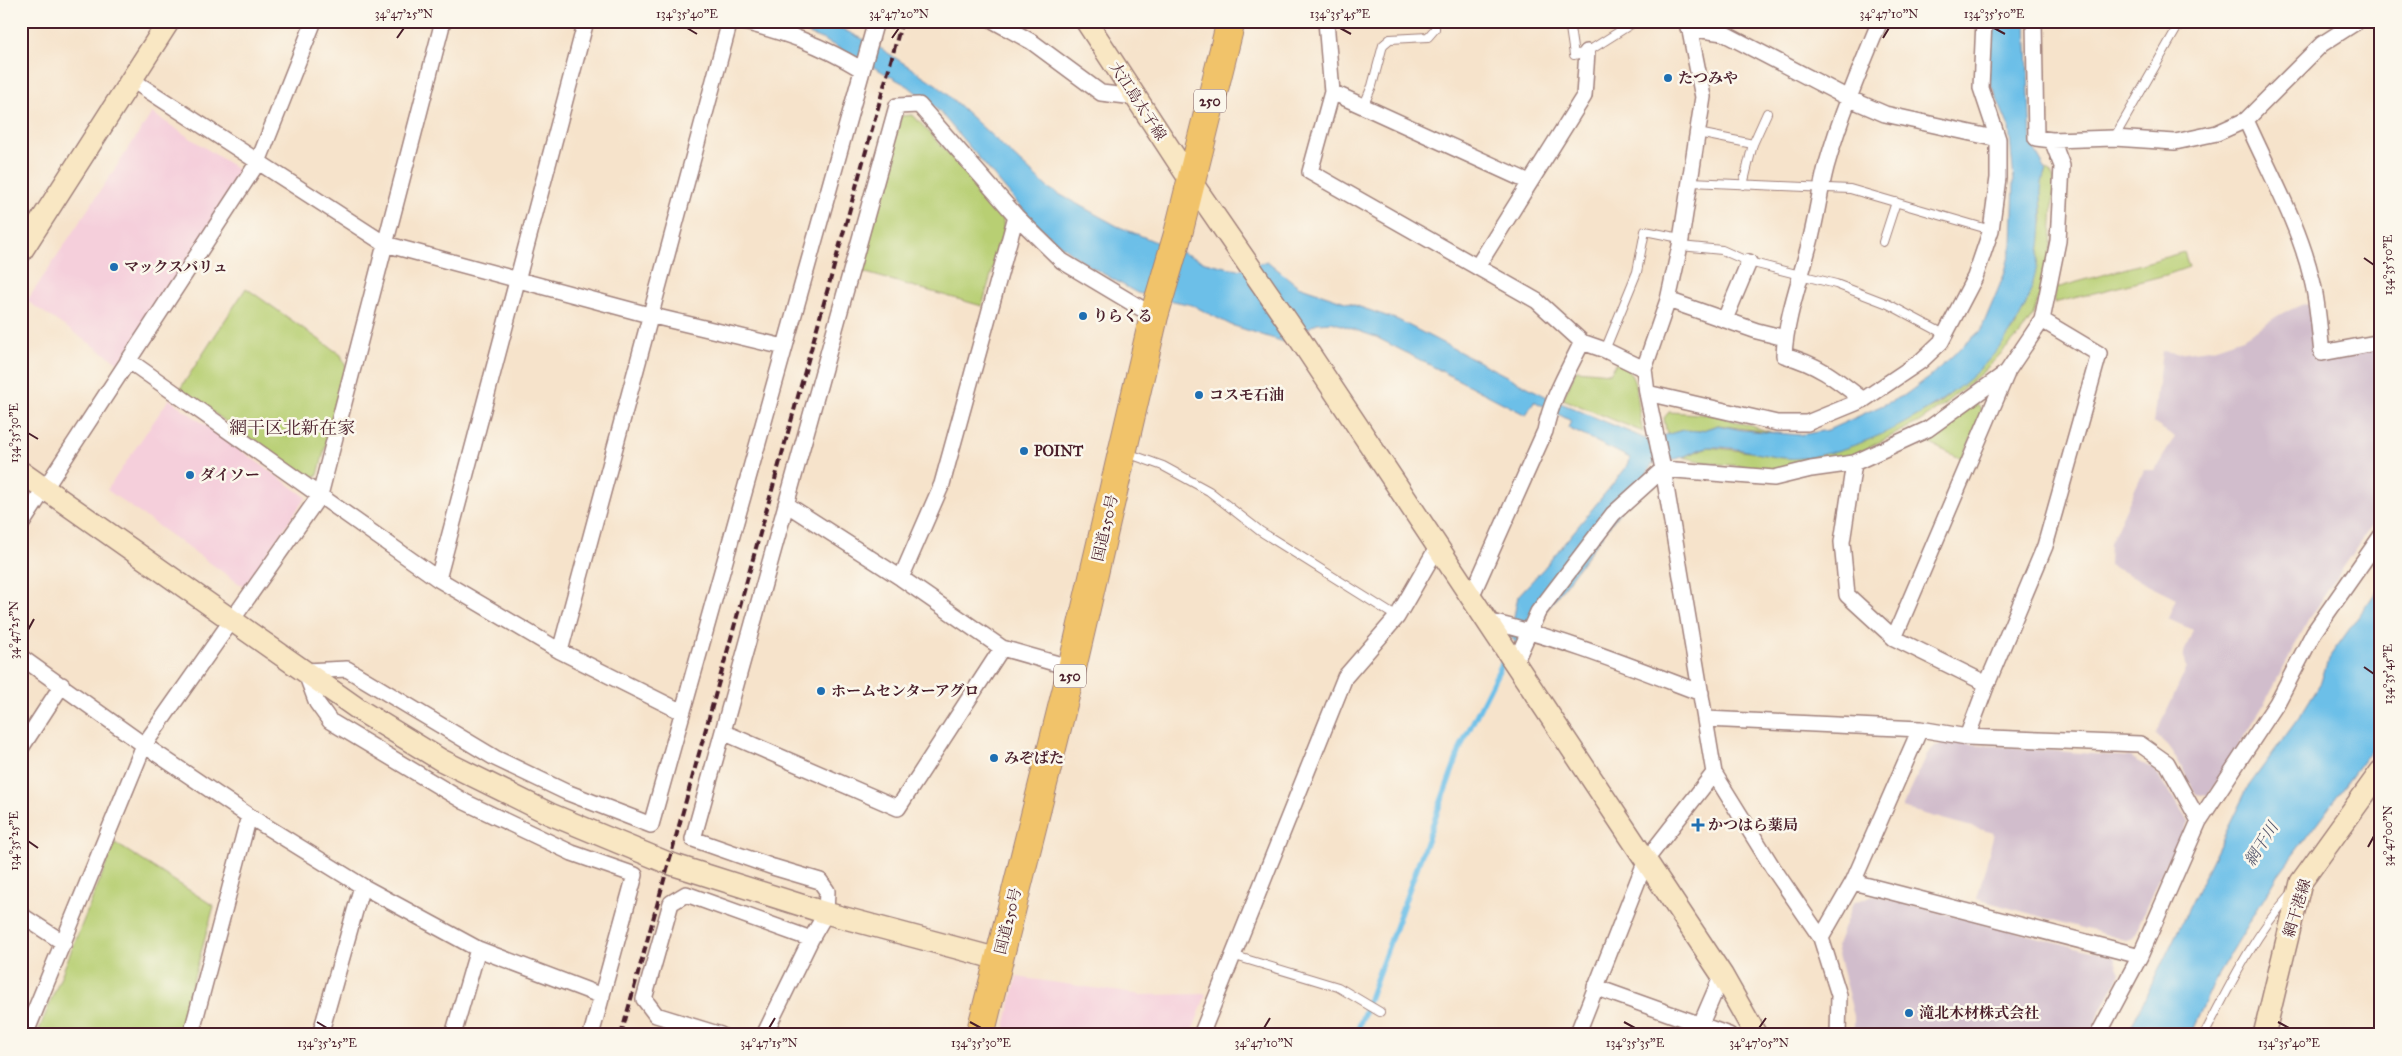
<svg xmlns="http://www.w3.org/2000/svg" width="2402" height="1056" viewBox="0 0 2402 1056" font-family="'IM FELL Great Primer','Noto Serif JP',serif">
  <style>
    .built { fill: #f5cfdb }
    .industrial { fill: #d1bdcc }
    .green { fill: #b8cf73; stroke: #81774f }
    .water { fill: #6cbfe8; stroke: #5b6f8a }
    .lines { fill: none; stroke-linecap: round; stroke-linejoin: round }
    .stream { stroke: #6cbfe8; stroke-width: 5.5 }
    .lane-casing { stroke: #a0817b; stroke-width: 10 }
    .street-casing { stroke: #a0817b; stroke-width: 18 }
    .secondary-casing { stroke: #a0817b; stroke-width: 24 }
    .highway-casing { stroke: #a0817b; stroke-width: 30 }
    .lane { stroke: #fff; stroke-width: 8 }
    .street { stroke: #fff; stroke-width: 15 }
    .secondary { stroke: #f9e7c3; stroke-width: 21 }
    .highway { stroke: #f1c36a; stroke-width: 28 }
    .rail { stroke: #4a1f2b; stroke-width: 4; stroke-dasharray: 8 4; stroke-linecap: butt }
    .ticks { fill: none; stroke: #4a1f2b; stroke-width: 2 }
    .poi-dot { fill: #1f6fb2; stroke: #fbf7ec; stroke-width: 2 }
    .labels { text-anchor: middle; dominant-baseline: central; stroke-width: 5; stroke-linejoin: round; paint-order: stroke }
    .shield { fill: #fbf7ec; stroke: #7f6065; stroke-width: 1 }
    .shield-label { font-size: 14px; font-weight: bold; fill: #4a1f2b }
    .poi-label { font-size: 15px; font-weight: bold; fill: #4a1f2b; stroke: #fbf7ec; text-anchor: start }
    .street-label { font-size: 15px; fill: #4a1f2b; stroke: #fbf7ec }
    .water-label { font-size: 16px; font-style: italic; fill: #56576d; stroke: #fbf7ec }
    .quarter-label { font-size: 18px; fill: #4a1f2b; stroke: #fbf7ec }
    .neatline { fill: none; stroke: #4a1f2b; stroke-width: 2 }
    .ticks-label { font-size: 12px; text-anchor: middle; fill: #4a1f2b }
  </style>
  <rect width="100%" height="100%" fill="#fbf7ec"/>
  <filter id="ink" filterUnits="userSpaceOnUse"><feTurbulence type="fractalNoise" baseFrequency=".02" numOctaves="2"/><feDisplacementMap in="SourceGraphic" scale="10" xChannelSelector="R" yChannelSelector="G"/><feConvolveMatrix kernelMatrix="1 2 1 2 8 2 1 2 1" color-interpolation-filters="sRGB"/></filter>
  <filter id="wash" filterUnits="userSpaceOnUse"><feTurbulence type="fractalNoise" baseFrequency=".0096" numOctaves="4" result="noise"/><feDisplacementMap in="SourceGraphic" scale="20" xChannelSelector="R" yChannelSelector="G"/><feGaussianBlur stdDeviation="1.12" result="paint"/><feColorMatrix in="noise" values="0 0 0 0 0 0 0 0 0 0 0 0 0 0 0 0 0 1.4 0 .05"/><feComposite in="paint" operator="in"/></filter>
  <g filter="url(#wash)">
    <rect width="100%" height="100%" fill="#f6e3cb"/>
    <path class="built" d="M152 113 236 168 239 180 119 363 27 301Z
      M169 399 306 497 244 587 107 490Z
      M1017 977 1142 995 1206 994 1191 1035H1003Z"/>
    <path class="industrial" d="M2311 303 2319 357 2381 346V512L2311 615 2263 706 2208 796 2196 794 2177 759 2167 745 2156 735 2187 667 2183 655 2193 630 2168 619 2176 598 2109 565 2110 543 2144 470H2155L2175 437 2153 423 2162 351 2177 353 2210 349 2243 338 2279 315 2301 305Z
      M1949 742 2130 757 2153 769 2189 821 2159 877 2133 938 2126 940 1977 899 1994 833 1902 808 1928 753 1935 746Z
      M1873 895 2114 957 2120 973 2089 1035H1854V1016L1836 947 1853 903Z"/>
    <path class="green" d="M913 115 1002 212 1004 230 982 306 859 271 901 116Z
      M2046 170 2050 172 2054 179 2051 245 2044 282 2033 315 2020 334 1984 371 1942 406 1919 422 1846 459 1781 470 1709 463 1683 457 1708 447 1802 458 1835 451 1870 438 1937 405 1975 373 2016 326 2043 220 2040 187Z
      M2184 252 2189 267 2166 275 2054 303 2056 288Z
      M246 288 341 355 346 367 318 475 308 480 180 389Z
      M1618 361C1642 376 1636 407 1643 432L1563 399 1576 370 1610 373Z
      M1974 404 1980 407 1982 413 1962 459 1922 440Z
      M1669 412 1715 415 1774 433 1718 425 1700 431 1683 430 1667 435 1664 418Z
      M115 843 214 906 178 1035H37Z"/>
    <path class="water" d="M776 21H826L877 46 937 85 1048 188 1117 226 1205 262 1238 270 1267 261 1298 286 1398 320 1549 398 1648 440 1683 430 1700 431 1718 425 1742 430 1800 435 1828 430 1905 395 1928 378 1981 330 2004 275 2012 245 2014 181 2009 127 1988 78 1991 21H2026L2031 144 2046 170C2037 194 2043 199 2042 222 2041 247 2037 272 2029 296 2001 378 1887 446 1804 458 1773 462 1741 445 1710 447 1702 447 1693 453 1685 456 1675 460 1663 461 1652 464L1645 478 1519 647 1510 636 1518 596 1544 568 1625 469 1630 458 1568 428 1571 421 1534 401 1526 415 1376 337 1332 322 1317 323 1284 342 1231 325 1192 305 1137 293 1083 262 1053 239 1029 217 939 111 908 86 824 40Z
      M2381 585V737L2278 875 2216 978 2190 1035H2127L2248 787 2300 716 2321 682 2328 659Z"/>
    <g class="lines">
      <path class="stream" d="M1356 1035 1462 744 1505 658"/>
    </g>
  </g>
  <g filter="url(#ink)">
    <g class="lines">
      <g class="lane-casing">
        <path id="lane" d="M1569 21 1574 55 1587 52 1636 21
          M1363 107 1372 86 1383 45 1390 39 1428 37 1435 29V21
          M1698 133 1753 144
          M2114 138 2181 21
          M1691 182 1850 189 1991 230
          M1743 185 1753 144 1767 113
          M1883 242 1896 202
          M1680 246 1722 250 1749 262 1836 284 1888 304 1946 335
          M1605 350 1637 272 1645 231 1680 238
          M1127 453 1163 466 1209 491 1260 531 1397 617
          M1232 955 1338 987 1380 1012
          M2204 1035C2230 985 2254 935 2292 893"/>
      </g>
      <g class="street-casing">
        <path id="street" d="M740 21C785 32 821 45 861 69
          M994 21 1032 42 1101 93 1135 97
          M1326 21 1332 92 1310 172 1537 301 1582 342 1605 350 1644 369
          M1688 21 1703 97 1680 246 1668 300 1644 369 1647 393 1663 469 1714 773 1773 868 1821 938 1839 995 1838 1035
          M2034 21 2036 138 2052 140 2114 138 2175 142 2217 133 2246 120 2322 44 2358 21
          M1688 28 1723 33 1848 98 1885 114 1998 139
          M132 80 385 244 649 315 784 347
          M1332 92 1529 182
          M2246 120C2269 172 2299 224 2312 280 2318 303 2319 329 2322 353L2381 342
          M1477 267 1584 96 1587 52
          M1668 300 1757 331 1785 338
          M1725 319 1749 262
          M128 360 438 579 560 651 682 712
          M1647 393 1777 423H1807L1863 400 1921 361 1941 342 1975 277 1991 230 1998 178V139L1981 88 1984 21
          M1863 400C1835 378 1819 365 1784 355 1786 318 1799 284 1808 249 1816 222 1819 194 1826 167 1840 117 1860 69 1880 21
          M1854 463 1842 542 1847 595 1894 638 1987 684 2045 546 2099 354 2042 320
          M786 504 901 578 1002 648 1072 668
          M21 525 258 162 314 21
          M901 578 942 484 1016 216
          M438 579 586 21
          M1471 597 1545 431C1551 399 1568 371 1582 342
          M1487 621C1561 638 1630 666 1701 693
          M1894 638 2007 373
          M560 651 730 21
          M21 657 144 745 249 816 362 886 478 949 602 996
          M1515 663 1538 612 1613 514 1663 469 1774 478 1811 469 1854 463 1928 429 2007 372 2042 320 2058 241 2062 166 2052 140
          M1706 719 1920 729 1967 737 2140 744 2167 763 2199 821
          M723 732 898 808 1002 648
          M1967 737 1987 684
          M21 748 62 685
          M1853 882 2140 956
          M21 915 64 943
          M1821 938 1853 882 1920 729
          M1595 987 1729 1035
          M1697 1033 1722 975
          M25 1035 144 745 320 495 443 21
          M191 1035 249 816
          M320 1035 362 886
          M453 1035 478 949
          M591 1035 635 875 572 853 465 802 330 721 317 703 305 671 347 669 495 758 566 792 651 825 876 21
          M721 1035 656 1015 644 999 671 903 686 894 811 939
          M764 1035 811 939 826 913 827 891 820 881 773 867 693 839 897 106 919 105 1016 216 1062 261 1154 316
          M1201 1035 1345 677 1397 617 1438 546
          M1577 1035 1646 860 1714 773
          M2098 1035 2140 956 2199 821 2277 703 2314 632 2381 536"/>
      </g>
      <g class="secondary-casing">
        <path id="secondary" d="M1086 21 1190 180 1299 338 1722 975 1756 1035
          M21 252 169 21
          M21 472 361 711 441 760 550 814 668 863 826 913 998 959
          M2264 1035 2301 882 2381 771"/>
      </g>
      <g class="highway-casing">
        <path id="highway" d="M980 1035 1072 668 1154 316 1178 234 1231 21"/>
      </g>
      <use href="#lane" class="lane"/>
      <use href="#street" class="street"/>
      <use href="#secondary" class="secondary"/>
      <use href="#highway" class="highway"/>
      <path class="rail" d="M621 1035 902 21"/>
    </g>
  </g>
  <path class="ticks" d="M687 28 697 34M1340 28 1351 34M1994 28 2005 34M397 38 404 28M892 38 899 28M1883 38 1889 28M2364 258 2374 265M28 433 38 439M28 630 34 619M2364 667 2374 674M28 841 38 848M2368 847 2374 836M317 1022 327 1028M970 1022 981 1028M1624 1022 1635 1028M2278 1022 2289 1028M769 1028 775 1018M1264 1028 1270 1018M1759 1028 1766 1018"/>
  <g class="poi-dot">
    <circle cx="1668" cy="78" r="5"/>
    <circle cx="114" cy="267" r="5"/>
    <circle cx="1083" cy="316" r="5"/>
    <circle cx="1199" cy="395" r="5"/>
    <circle cx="1024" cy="451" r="5"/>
    <circle cx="190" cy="475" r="5"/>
    <circle cx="821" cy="691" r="5"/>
    <circle cx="994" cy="758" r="5"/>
    <path d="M1695.5 817.5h5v5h5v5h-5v5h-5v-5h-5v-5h5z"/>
    <circle cx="1909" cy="1013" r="5"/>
  </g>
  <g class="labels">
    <g class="shield">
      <rect x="1194" y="89.5" width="32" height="23" rx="4"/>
      <rect x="1054" y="664.5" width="32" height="23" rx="4"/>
    </g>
    <g class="shield-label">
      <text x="1210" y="101">250</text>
      <text x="1070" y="676">250</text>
    </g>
    <g class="poi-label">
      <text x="1678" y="78">たつみや</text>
      <text x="124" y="267">マックスバリュ</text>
      <text x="1093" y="316">りらくる</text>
      <text x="1209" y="395">コスモ石油</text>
      <text x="1034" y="451">POINT</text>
      <text x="200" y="475">ダイソー</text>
      <text x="831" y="691">ホームセンターアグロ</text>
      <text x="1004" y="758">みぞばた</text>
      <text x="1708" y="825">かつはら薬局</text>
      <text x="1919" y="1013">滝北木材株式会社</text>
    </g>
    <g class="street-label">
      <text transform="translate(1138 101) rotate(57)">大江島太子線</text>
      <text transform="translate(1105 528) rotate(-77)">国道250号</text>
      <text transform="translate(2297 908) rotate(-73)">網干港線</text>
      <text transform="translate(1008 921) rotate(-76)">国道250号</text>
    </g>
    <g class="water-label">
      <text transform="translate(2261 844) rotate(-58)">網干川</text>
    </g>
    <g class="quarter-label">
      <text x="292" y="428">網干区北新在家</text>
    </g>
  </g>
  <rect width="2402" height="1056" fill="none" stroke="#fbf7ec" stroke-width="55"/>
  <rect x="28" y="28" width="2346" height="1000" class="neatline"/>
  <g class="ticks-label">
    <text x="404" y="18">34°47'25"N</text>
    <text x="687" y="18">134°35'40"E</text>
    <text x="899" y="18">34°47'20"N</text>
    <text x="1340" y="18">134°35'45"E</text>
    <text x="1889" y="18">34°47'10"N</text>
    <text x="1994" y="18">134°35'50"E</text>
    <text transform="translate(2388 265) rotate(-90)" y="4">134°35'50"E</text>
    <text transform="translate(14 433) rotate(-90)" y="4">134°35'30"E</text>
    <text transform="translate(14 630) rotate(-90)" y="4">34°47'25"N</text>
    <text transform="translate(2388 674) rotate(-90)" y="4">134°35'45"E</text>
    <text transform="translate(2388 836) rotate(-90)" y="4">34°47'00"N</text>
    <text transform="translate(14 841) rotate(-90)" y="4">134°35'25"E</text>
    <text x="327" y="1047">134°35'25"E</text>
    <text x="769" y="1047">34°47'15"N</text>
    <text x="981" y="1047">134°35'30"E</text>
    <text x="1264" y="1047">34°47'10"N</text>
    <text x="1635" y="1047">134°35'35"E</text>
    <text x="1759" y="1047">34°47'05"N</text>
    <text x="2289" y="1047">134°35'40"E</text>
  </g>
</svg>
